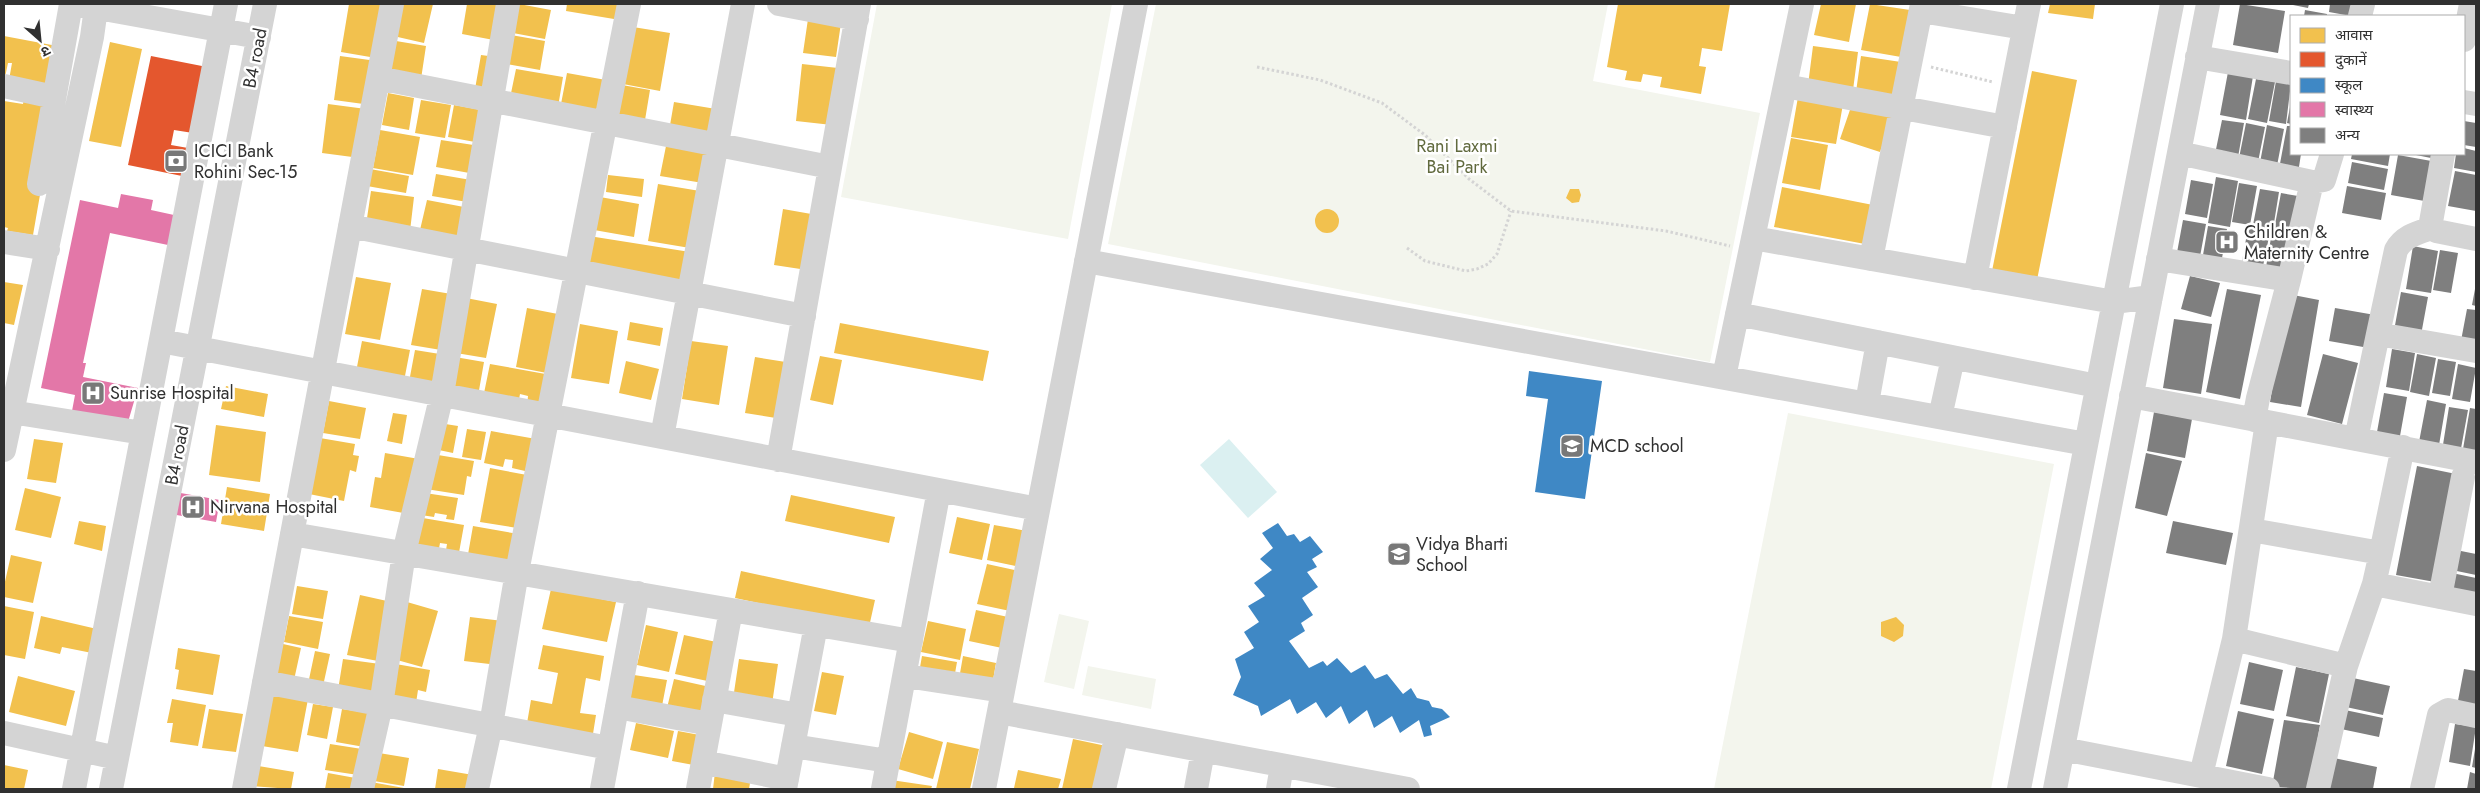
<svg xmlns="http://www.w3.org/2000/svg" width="2480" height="793" viewBox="0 0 2480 793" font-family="Jost,'Noto Sans Devanagari',sans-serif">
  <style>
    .green { fill: #f3f5ed }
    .water { fill: #dbf0f1 }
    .homes { fill: #f2c14e }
    .shops { fill: #e4572e }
    .schools { fill: #3f88c5 }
    .health { fill: #e377a8 }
    .building { fill: #7f7f7f }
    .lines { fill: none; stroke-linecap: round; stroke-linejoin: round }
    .path { stroke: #d4d4d4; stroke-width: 3; stroke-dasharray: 2.5 2.5; stroke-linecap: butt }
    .minor { stroke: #d4d4d4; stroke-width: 24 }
    .labels { text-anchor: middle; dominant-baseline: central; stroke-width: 5; stroke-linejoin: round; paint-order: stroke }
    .street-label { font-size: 18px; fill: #303030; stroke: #fff }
    .park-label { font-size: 18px; fill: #616a3e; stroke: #fff }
    .poi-label { font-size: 18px; fill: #303030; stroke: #fff; text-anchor: start }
  </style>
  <rect width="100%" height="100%" fill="#fff"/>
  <path class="green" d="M877 4H1112L1068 239 841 197Z
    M1156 4H1608L1593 81 1760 113 1710 362 1108 244Z
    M1788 413 2054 464 1991 789H1714Z
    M1059 614 1089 621 1074 689 1044 682Z
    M1088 666 1156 679 1151 709 1082 695Z"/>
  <path class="water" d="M1229 439 1277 492 1248 518 1200 465Z"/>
  <path class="homes" d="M349 4 384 5 376 58 341 52Z
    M396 4H433L424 43 389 35Z
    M467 4H506L499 41 462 34Z
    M519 4 551 10 545 39 513 33Z
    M567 4H623L620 20 566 11Z
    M1618 4H1730L1722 51 1702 48 1699 66 1706 67 1701 94 1660 87 1662 77 1643 74 1641 82 1625 80 1627 71 1607 67Z
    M1821 4H1856L1849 42 1814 35Z
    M1870 4 1910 10 1901 57 1861 50Z
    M2050 4H2095L2093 19 2048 13Z
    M808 19 841 23 836 57 803 53Z
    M633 27 670 33 660 91 623 84Z
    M511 35 545 41 540 70 506 64Z
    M4 36 57 46 49 87 9 80 12 63H8L4 82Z
    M396 41 426 46 421 79 390 74Z
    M110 42 142 49 121 147 89 141Z
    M1813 46 1858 52 1853 90 1808 85Z
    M481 55 496 57 490 92 475 89Z
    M340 56 377 61 371 105 334 100Z
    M1861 56 1901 62 1896 97 1856 92Z
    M802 64 838 68 832 125 796 121Z
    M516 69 563 77 558 107 510 98Z
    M2032 71 2077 80 2036 285 1991 276Z
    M567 73 606 80 599 116 560 109Z
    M622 85 650 90 645 120 617 115Z
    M388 93 414 98 409 130 382 125Z
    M1798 97 1843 104 1836 144 1791 137Z
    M24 98 49 102 41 189 33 235 7 231 8 228 4 227V101L23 104Z
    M421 100 451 105 445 138 415 133Z
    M674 102 716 109 711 138 669 131Z
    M328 104 366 109 360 158 322 153Z
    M1852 104 1892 117 1880 152 1840 139Z
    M454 105 481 110 475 142 448 137Z
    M380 130 420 137 413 175 373 168Z
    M1791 138 1828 145 1820 190 1782 183Z
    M441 140 480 146 475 174 436 167Z
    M666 146 709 153 703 183 660 176Z
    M370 169 409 176 406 193 367 186Z
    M436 174 471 180 467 202 432 196Z
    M608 175 644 179 642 197 606 192Z
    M658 184 700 191 690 248 648 241Z
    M1782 187 1873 205 1865 244 1774 227Z
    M1570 189H1579L1581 195 1579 202 1572 203 1566 198Z
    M371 191 414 197 410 231 366 225Z
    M600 197 639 204 634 237 594 230Z
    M427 200 464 207 458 237 420 230Z
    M783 209 817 215 807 270 774 265Z
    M1315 221a12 12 0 1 1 24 0a12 12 0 1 1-24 0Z
    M589 236 690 252 684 283 584 267Z
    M356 277 391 283 380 340 345 334Z
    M4 282 23 285 14 325 4 323Z
    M422 289 457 295 447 351 411 345Z
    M466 298 497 304 486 358 456 353Z
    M527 308 563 315 552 374 516 367Z
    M630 322 663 328 660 346 627 340Z
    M840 323 989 351 983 381 834 353Z
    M580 324 618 331 609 384 571 378Z
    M362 341 410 350 404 381 356 372Z
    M691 341 728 346 719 405 682 399Z
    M415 350 446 355 440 388 409 382Z
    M820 356 842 360 833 405 810 400Z
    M455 357 484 362 478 396 448 390Z
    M755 357 792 363 782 419 745 413Z
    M626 361 659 369 651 400 619 393Z
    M490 364 551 375 545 410 527 406 528 396 520 394 518 405 483 398Z
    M226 386 268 394 264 417 221 409Z
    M329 401 366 408 360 439 323 433Z
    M393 413 407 415 402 444 387 441Z
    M439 423 458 426 453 453 434 449Z
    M216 425 266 432 260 482 209 475Z
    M467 429 486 432 481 460 462 457Z
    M491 431 536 439 525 471 512 468 513 460 505 459 503 467 484 463Z
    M320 438 355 444 353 455 359 456 356 472 350 470 344 501 309 494Z
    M34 439 63 443 56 483 27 479Z
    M385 453 419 459 409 514 370 507 375 477 381 478Z
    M432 454 474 461 471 477 467 476 464 495 426 489Z
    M490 468 527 475 517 528 480 522Z
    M227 487 270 494 264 531 221 524Z
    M25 488 61 497 51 538 15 530Z
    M425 493 458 498 454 520 446 519 447 515 435 513 434 517 421 515Z
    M791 495 895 517 889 543 785 521Z
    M417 517 464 525 458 558 445 556 447 544 440 543 438 554 411 550Z
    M957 517 990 524 982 560 949 553Z
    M79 521 106 526 102 551 74 544Z
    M994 525 1027 531 1020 567 987 560Z
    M473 526 518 534 512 568 467 560Z
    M11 555 42 562 33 603 4 597V586Z
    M987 564 1019 571 1010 611 977 604Z
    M741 571 875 600 869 627 735 598Z
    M297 586 328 591 323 619 292 614Z
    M551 589 616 602 607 642 542 629Z
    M360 595 396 603 383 662 347 655Z
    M407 602 438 611 422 667 390 658Z
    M4 606 34 612 25 659 4 655Z
    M976 610 1008 617 1002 648 969 641Z
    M41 616 97 629 92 653 62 647 60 654 34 648Z
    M289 616 323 622 318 649 284 642Z
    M470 617 503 621 498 665 464 661Z
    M1896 617 1904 625 1903 636 1894 642 1881 636V622Z
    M928 621 966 629 960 660 921 652Z
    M646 625 678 632 669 672 637 665Z
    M684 635 721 643 712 682 675 674Z
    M283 644 301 648 294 680 276 677Z
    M543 645 604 656 600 681 586 678 580 713 596 715 592 740 526 729 531 700 552 704 558 673 538 669Z
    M178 648 220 655 213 695 176 689 179 670 175 669Z
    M315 651 330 654 323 686 308 684Z
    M922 656 957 662 954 679 919 673Z
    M963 656 996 663 992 686 959 679Z
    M343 659 380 664 375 696 338 690Z
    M739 659 778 664 772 704 733 699Z
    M390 663 430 670 426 692 418 690 416 703 384 697Z
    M822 672 844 676 836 715 814 711Z
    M634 675 667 680 662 706 630 701Z
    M18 676 75 691 66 726 9 712Z
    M674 679 710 687 703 716 667 708Z
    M271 693 308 699 298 752 262 746Z
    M172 699 206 705 198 746 170 742 173 723H167Z
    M313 704 333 707 327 739 307 735Z
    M209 709 243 714 236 752 202 748Z
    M342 709 376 714 370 748 336 742Z
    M636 723 674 731 668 758 630 750Z
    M678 731 705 736 699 766 672 761Z
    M909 732 943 742 933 779 898 769Z
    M1073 739 1111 747 1102 789H1062Z
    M947 742 979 749 970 789H936Z
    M330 744 362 749 358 775 325 770Z
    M373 752 409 758 404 786 368 780Z
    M4 765 28 770 24 789H4Z
    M253 765 294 772 291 789 249 786Z
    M438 769 473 775 471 789H435Z
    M1018 770 1061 779 1058 789 1014 788Z
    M715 772 751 777 749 789H713Z
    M328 773 361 779 359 789H325Z
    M891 780 932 786 931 789H890Z
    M371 782 404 788V789H370Z"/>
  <path class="shops" d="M151 56 207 67 193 133 174 130 171 145 188 148 182 176 128 165Z"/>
  <path class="schools" d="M1529 371 1602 381 1585 499 1535 492 1548 399 1526 396Z
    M1278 523 1287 536 1294 534 1300 542 1310 536 1323 552 1312 559 1317 567 1307 572 1318 587 1302 598 1313 615 1301 623 1305 631 1289 641 1309 668 1323 661 1327 666 1337 658 1351 673 1365 665 1375 679 1387 674 1403 694 1411 688 1417 698 1429 701 1432 707 1442 709 1450 717 1430 726 1432 735 1424 737 1419 720 1400 733 1392 716 1374 728 1367 710 1349 724 1341 706 1326 718 1316 702 1297 714 1290 699 1261 716 1258 706 1233 695 1241 677 1235 659 1254 648 1244 632 1259 622 1248 606 1265 596 1254 583 1272 570 1260 559 1273 548 1262 533Z"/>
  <path class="health" d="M121 194 153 200 151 210 174 215 168 245 110 233 83 363H86L83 377 138 388 128 422 72 411 75 395 41 388 80 200 118 208Z
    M175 492 220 500 216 522 171 514Z"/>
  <path class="building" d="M2240 4 2285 11 2278 53 2233 45Z
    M2288 4H2309L2308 8Z
    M2330 4H2355L2351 16 2329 12Z
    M2305 10 2327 14V16H2304Z
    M2228 72 2253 76 2246 120 2220 115Z
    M2256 79 2275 82 2267 123 2248 119Z
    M2276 81 2291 83 2286 124 2269 121Z
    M2290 107H2291V124L2287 123Z
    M2222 120 2244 123 2237 163 2214 159Z
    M2464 121 2476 123V147L2464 145Z
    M2246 123 2265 127 2257 167 2238 163Z
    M2267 125 2284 129 2276 171 2259 168Z
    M2287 126H2291V154H2301L2298 173 2279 169Z
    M2464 148 2476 151V172L2454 168 2456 154H2464Z
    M2352 154H2390L2388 166 2351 159Z
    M2411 154H2437L2436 159Z
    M2398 155 2437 162 2430 202 2391 195Z
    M2352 162 2388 169 2384 190 2348 183Z
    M2455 171 2476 175V211L2448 206Z
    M2216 177 2238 181 2230 227 2208 223Z
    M2191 180 2213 184 2207 218 2185 214Z
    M2239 183 2257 186 2250 225 2232 222Z
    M2347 186 2386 193 2381 220 2342 213Z
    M2260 189 2279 192 2273 229 2253 225Z
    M2281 193 2298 196 2291 233 2274 230Z
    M2183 220 2206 224 2199 262 2176 258Z
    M2208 226 2227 229 2221 264 2202 261Z
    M2248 228 2270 232 2262 271 2241 267Z
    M2272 232 2290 235 2284 271 2266 267Z
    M2413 246 2438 251 2431 293 2406 289Z
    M2440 250 2458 253 2451 293 2433 290Z
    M2190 276 2220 283 2211 317 2181 309Z
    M2227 289 2261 295 2240 399 2206 392Z
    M2475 289H2476V306L2472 305Z
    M2401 292 2428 297 2421 335 2394 331Z
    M2288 294 2319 300 2301 407 2270 402Z
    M2335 308 2375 315 2369 348 2329 341Z
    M2467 309 2476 310V349L2460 346Z
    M2174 319 2212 324 2201 394 2163 388Z
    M2392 349 2415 353 2409 391 2386 387Z
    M2323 354 2358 363 2342 424 2307 415Z
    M2417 354 2436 358 2429 396 2410 392Z
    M2438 359 2456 362 2450 396 2432 393Z
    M2458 364 2476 368 2470 402 2452 399Z
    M2384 393 2407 397 2400 436 2377 432Z
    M2427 400 2446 404 2439 445 2419 442Z
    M2449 407 2468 410 2460 454 2442 451Z
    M2470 408 2476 409V452L2463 449Z
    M2154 412 2192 419 2185 458 2147 451Z
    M2146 453 2182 461 2167 516 2135 508Z
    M2417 466 2456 474 2435 582 2396 575Z
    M2173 521 2233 533 2226 565 2166 553Z
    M2456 550 2476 554V575L2452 570Z
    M2452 573 2476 578V603L2447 596Z
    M2249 662 2283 670 2274 711 2240 704Z
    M2296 667 2329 674 2319 723 2286 716Z
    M2464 669 2476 671V709L2457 706Z
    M2353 678 2390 686 2383 715 2346 707Z
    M2345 710 2383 718 2379 737 2341 729Z
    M2238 711 2274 719 2262 774 2226 766Z
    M2284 720 2320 725 2309 789 2272 787Z
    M2455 724 2476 727 2470 766 2449 762Z
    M2475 749H2476V768L2472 767Z
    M2334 758 2377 767 2373 789H2328Z
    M2470 772 2476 774V789H2467Z"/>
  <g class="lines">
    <path class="path" d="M1257 67 1320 80 1382 103 1425 135 1469 179 1511 211 1666 231 1730 246
      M1931 67 1993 82
      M1407 248 1425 261 1466 271 1477 269 1488 264 1497 254 1511 211"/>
    <path class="minor" d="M76 4 259 37
      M779 4 857 19
      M1921 11 2024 28
      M2360 16 2363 4
      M2464 40 2471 4
      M2197 57 2291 73
      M378 78 830 167
      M4 86 54 97
      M1785 86 2005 127
      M2464 102 2476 104
      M2179 153 2312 182 2324 180 2332 154
      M2443 154 2431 222 2432 228 2436 231 2476 239
      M39 184 71 4
      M350 226 804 316
      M1753 238 2114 302 2151 297
      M4 242 48 249
      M1871 259 1922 4
      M2158 259 2289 280 2258 398 2254 420
      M1086 261 2086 444
      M1975 278 2029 4
      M2289 280 2312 182
      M1737 314 2097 386
      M2378 334 2396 250C2404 236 2417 233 2432 228
      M161 341 1038 509
      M1724 377 1802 4
      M2131 396 2476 462
      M1867 403 1878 342
      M11 412 143 433
      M1940 417 1953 358
      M662 437 743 4
      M2356 439 2378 334 2476 351
      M4 450 92 37 96 8
      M778 460 859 4
      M2251 530 2381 553 2403 447
      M292 534 911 641
      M2374 584 2476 604
      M2440 597 2463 477
      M2234 639 2346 666 2318 789
      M2346 666 2374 584 2381 553
      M906 676 1003 691
      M264 682 609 748
      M714 700 799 715
      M617 707 710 724
      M999 712 1408 789
      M4 733 117 758
      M793 746 888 761
      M2063 749 2268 789
      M703 762 787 779
      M2201 775 2234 639 2267 422
      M74 789 226 4
      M111 789 265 4
      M244 789 392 4
      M362 789 381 705 404 553 442 394 508 4
      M477 789 491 725 517 572 629 4
      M602 789 638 593
      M698 789 731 610
      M785 789 816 625
      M883 789 939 490
      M984 789 1136 4
      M1104 789 1117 734
      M1196 789 1203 751
      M1278 789 1282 766
      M2019 789 2172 4
      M2055 789 2208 4
      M2422 789 2439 715 2448 710 2476 716"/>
  </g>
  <defs>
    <g id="bank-square" transform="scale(1.25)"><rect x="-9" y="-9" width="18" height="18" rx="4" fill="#787878" stroke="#fff"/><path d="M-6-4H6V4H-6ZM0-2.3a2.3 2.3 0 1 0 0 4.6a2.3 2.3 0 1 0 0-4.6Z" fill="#fff"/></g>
    <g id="hospital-square" transform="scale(1.25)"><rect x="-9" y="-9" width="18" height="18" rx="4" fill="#787878" stroke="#fff"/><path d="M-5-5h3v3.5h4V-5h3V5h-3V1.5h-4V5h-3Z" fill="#fff"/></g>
    <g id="school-square" transform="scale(1.25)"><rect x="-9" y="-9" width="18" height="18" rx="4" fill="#787878" stroke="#fff"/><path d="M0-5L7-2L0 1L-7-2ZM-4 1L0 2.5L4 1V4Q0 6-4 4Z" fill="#fff"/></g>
  </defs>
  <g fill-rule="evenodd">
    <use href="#bank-square" x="176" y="161"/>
    <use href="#hospital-square" x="2227" y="242"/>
    <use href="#hospital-square" x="93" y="393"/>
    <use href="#school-square" x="1572" y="446"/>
    <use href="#hospital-square" x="193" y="507"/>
    <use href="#school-square" x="1399" y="554"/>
  </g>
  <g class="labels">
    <g class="street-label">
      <text transform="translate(255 58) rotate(-79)">B4 road</text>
      <text transform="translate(177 455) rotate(-79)">B4 road</text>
    </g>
    <g class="park-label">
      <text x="1457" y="146">Rani Laxmi<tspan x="1457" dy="21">Bai Park</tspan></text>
    </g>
    <g class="poi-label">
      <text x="194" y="151">ICICI Bank<tspan x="194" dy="21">Rohini Sec-15</tspan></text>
      <text x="2244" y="232">Children &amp;<tspan x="2244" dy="21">Maternity Centre</tspan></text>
      <text x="110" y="393">Sunrise Hospital</text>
      <text x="1590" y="446">MCD school</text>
      <text x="210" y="507">Nirvana Hospital</text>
      <text x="1416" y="544">Vidya Bharti<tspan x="1416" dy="21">School</tspan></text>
    </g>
  </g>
  <rect width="2480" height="793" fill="none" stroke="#303030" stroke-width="10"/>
  <rect x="2290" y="15" width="175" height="140" fill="#ffffff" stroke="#acacac"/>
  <rect x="2300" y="28" width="25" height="15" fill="#f2c14e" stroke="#acacac"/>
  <text x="2335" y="40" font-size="15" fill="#303030">आवास</text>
  <rect x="2300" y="52" width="25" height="15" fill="#e4572e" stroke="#acacac"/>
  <text x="2335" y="65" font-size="15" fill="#303030">दुकानें</text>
  <rect x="2300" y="78" width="25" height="15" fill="#3f88c5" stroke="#acacac"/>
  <text x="2335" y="90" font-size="15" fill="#303030">स्कूल</text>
  <rect x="2300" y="102" width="25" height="15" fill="#e377a8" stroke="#acacac"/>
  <text x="2335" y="115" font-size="15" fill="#303030">स्वास्थ्य</text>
  <rect x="2300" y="128" width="25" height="15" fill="#7f7f7f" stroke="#acacac"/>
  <text x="2335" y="140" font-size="15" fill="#303030">अन्य</text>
  <g transform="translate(40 40) rotate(153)" stroke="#ffffff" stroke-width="4" paint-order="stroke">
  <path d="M0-4L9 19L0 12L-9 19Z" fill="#303030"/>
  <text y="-8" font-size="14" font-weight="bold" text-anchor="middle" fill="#303030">उ</text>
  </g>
</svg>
